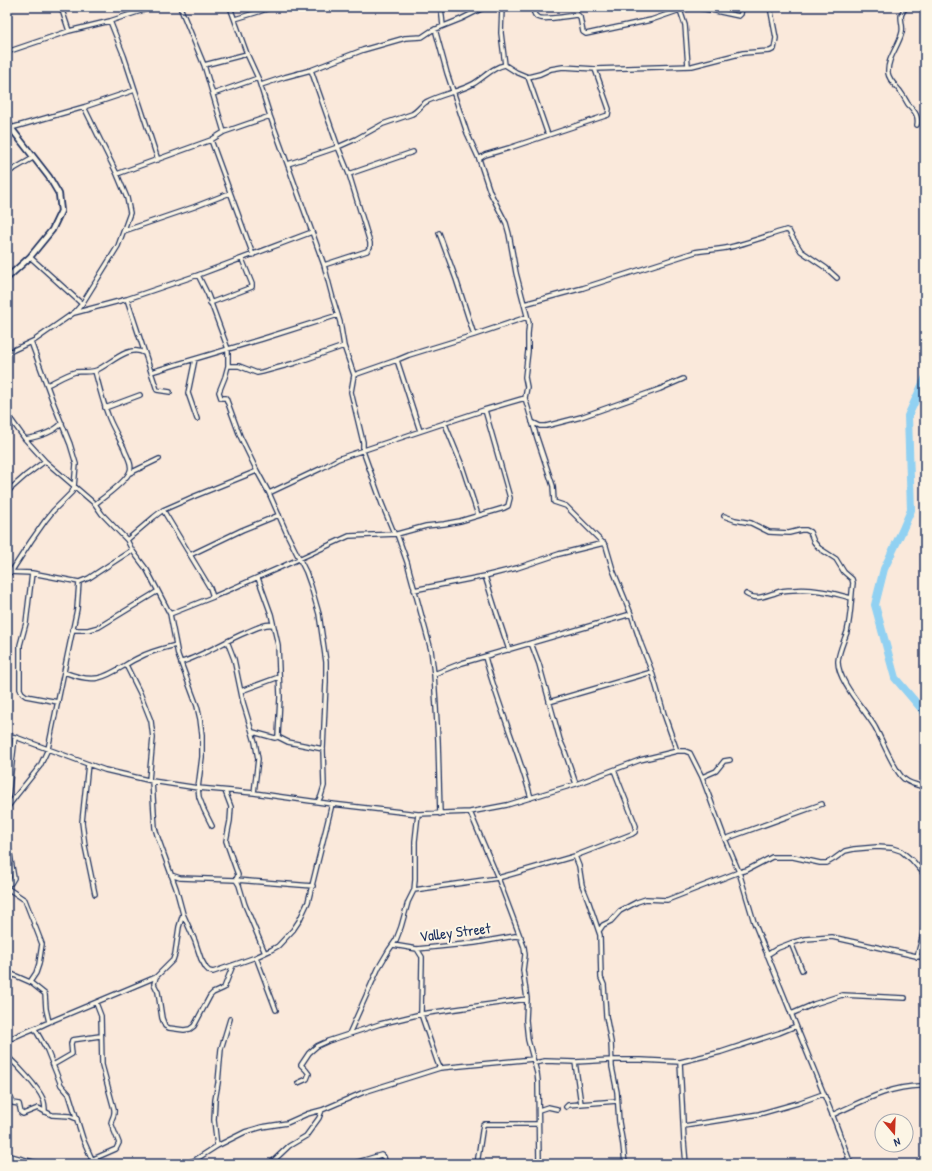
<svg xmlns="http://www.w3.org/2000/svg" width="932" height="1171" viewBox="0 0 932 1171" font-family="'Patrick Hand',sans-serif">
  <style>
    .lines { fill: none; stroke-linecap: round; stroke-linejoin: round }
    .river { stroke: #91d1f2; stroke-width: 8 }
    .street-casing { stroke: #1b2f5e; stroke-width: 6 }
    .secondary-casing { stroke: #1b2f5e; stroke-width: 8 }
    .street { stroke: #fcf5e5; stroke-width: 3.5 }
    .secondary { stroke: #fcf5e5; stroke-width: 4.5 }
    .labels { text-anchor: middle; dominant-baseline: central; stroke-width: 4; stroke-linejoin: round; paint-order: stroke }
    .street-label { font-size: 15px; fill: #1b2f5e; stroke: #fcf5e5 }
  </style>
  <rect width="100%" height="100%" fill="#fae9db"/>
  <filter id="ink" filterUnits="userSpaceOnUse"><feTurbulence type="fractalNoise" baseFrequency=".025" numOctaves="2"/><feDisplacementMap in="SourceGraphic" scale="8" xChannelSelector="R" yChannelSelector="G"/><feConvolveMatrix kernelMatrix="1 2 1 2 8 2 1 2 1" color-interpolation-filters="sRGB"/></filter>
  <g filter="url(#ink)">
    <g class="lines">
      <path class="river" d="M925 379 908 416 911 510 902 531 884 569 875 605 895 678 925 713"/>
      <g class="street-casing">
        <path id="street" d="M61 7 69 31
          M180 7 204 65 224 132
          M230 7 247 54 258 78 270 116 324 265 333 299 340 322 344 346 354 375
          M441 7 443 26
          M502 7 501 33 505 65
          M532 7C533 9 534 15 536 16 540 22 571 15 578 15L580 17 583 32 586 34 651 20 680 10 693 7 711 10 739 16 741 14 742 7
          M679 7 685 25 688 66
          M907 7C896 16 904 22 902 32 899 46 887 58 888 73 889 80 895 85 900 91 903 95 905 99 908 104 914 111 919 115 917 125
          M235 19 258 12 272 7
          M110 21 124 56 158 160
          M435 29 447 73 467 133 479 159 490 192 506 223 509 234 516 273 529 323 528 334V351L525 377 527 387 525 398 537 438 553 486 554 502 566 506 606 546 613 570 631 614 641 644 652 672 664 714 677 751
          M7 52 69 31 110 21 153 7
          M204 65 247 54
          M311 70 338 147 349 174 370 243V247L367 251 324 265
          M528 77 548 135
          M261 85 285 77 311 70 363 50 405 38 422 37 431 31 461 19 485 7
          M213 94 258 78
          M11 128 84 107 135 90
          M211 140 253 255
          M479 159 485 155 509 148 608 115 609 109 595 69
          M288 164 338 147 356 139 383 124 412 114C418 111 421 105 426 102 441 94 458 92 473 84 484 78 492 67 505 65L516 72 528 77 540 74 551 69 563 67 595 69 692 66 743 53 770 51 774 49 776 38 770 7
          M7 173 33 158
          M117 174 211 140 224 132 270 116
          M349 174 413 152
          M124 231 194 207 230 193
          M439 233 456 279 474 335
          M30 257 82 304
          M198 275 208 295 228 349V366L225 377 219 392 221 398H226L240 436 257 471 269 493 288 536 306 572 311 586 319 614 326 662V682L323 749 324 786 321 796 318 802
          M127 299 151 372 262 339 338 315
          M210 303 252 287V284L242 259
          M524 304 583 288 695 252C705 250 715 250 726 248 746 244 766 236 786 230L789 231 791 235 801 251 826 268 837 278
          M74 313 127 299 198 275 312 232
          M7 353 35 340 75 312 82 304 118 246 130 213 127 198 117 174 84 107
          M195 359 188 393 197 419
          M397 360 420 431
          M228 366H239L257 373 262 372 295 363 344 346
          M151 372 157 390 170 392
          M47 385C56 381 65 375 75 372 82 371 89 373 97 370 110 364 129 344 144 353
          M105 408 140 395
          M7 414 25 439 45 461 95 504 102 514 127 540 132 550 147 570 170 614 178 655 197 706 200 719 202 735V757L198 788 199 797 204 810 212 826
          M532 422 540 426H546L581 417 660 389 683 379
          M445 424 461 463 478 515
          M25 439C38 437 53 433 62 423
          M130 473 159 459
          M7 492 25 476 45 461
          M269 493 322 468 338 459 349 455 484 410 525 398
          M95 504C103 498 127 481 130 471 133 464 126 455 124 448 119 438 113 428 109 418 103 403 99 386 95 371
          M163 510 210 588 213 597
          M724 516 735 520 751 523 769 532 789 533 801 530H806L810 532 814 542 819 548 836 559 844 572 852 579 853 583C851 599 851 616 847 632 844 641 839 651 838 661 837 680 865 710 875 727 883 742 891 763 901 776 907 784 917 784 925 788
          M394 533 382 504 363 451V442L351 392 354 375 397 360 409 355 474 335 527 317
          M397 534 407 562 431 650 434 674 438 740 440 814
          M127 540 154 517 163 510 195 496 257 471
          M190 555 242 530 279 515
          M7 572 32 573 79 582 89 578 132 550
          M11 572 31 541 45 521 53 511 72 492 74 487 76 464 70 444 53 402 31 342
          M32 573 26 623 20 645V689L22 693 26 696 58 702
          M485 576 517 568 559 554 604 543
          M414 590 485 576 496 611 509 650
          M746 594C757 601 764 596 775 593 780 591 788 590 793 590 813 588 833 593 851 598
          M170 614 213 597 279 568 349 536 397 534 426 526 444 524 460 521 504 508 508 506 510 498 485 410
          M72 630H88L99 627 158 591
          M227 641 234 659 243 702 255 742 258 759 254 793
          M531 643 539 664 560 740 564 749 576 784
          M485 657C498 705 518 750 531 798
          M182 662C204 655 225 641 247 632 255 629 264 623 273 625
          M126 665 140 693 151 721 153 738 149 780
          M64 672C74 676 87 680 98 678 113 675 126 663 140 657 151 651 164 648 176 645
          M434 674 462 663 631 614
          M241 691 279 677
          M549 702 652 672
          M253 732 275 738 278 737 280 697 278 645 271 614 258 578
          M7 735 18 738 88 764 105 770 152 781 198 788 254 793 332 804 418 814 470 812 507 805 576 784 640 760 677 751H685L690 753 702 777 725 839 739 872 754 922 834 1119 851 1164
          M278 737 288 742 323 749
          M88 764 82 822 85 846 95 894
          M702 777 716 771 724 761 730 760
          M152 781 155 828 158 838 176 888 183 914 195 941 201 959 206 968 209 971 213 972 256 957 271 950 278 946 293 930 299 921 308 902 332 804
          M225 791 231 807 230 821 226 841 238 875 236 880 313 886
          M7 806 15 737
          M7 808 16 796 40 766 48 749 77 609 79 582
          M470 812 498 878 524 947 525 955 523 970 527 999 526 1020 528 1040 537 1073 538 1081 539 1164
          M7 837 14 878 11 883 7 885
          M725 839 822 804
          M575 856 579 866 582 885 588 900 600 935 601 978 604 985 606 1016 611 1042 612 1067 617 1092 619 1122 623 1145 625 1164
          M171 875 180 878 236 880 239 885 245 905 265 953
          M7 888 25 900 42 944 39 964 36 973 30 982
          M414 890 498 878 575 856 632 834 635 832 636 826 621 788 614 770
          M599 931 603 925 611 921 620 911 637 902 646 899 667 900 739 872 747 870 772 857H793L820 863H827L834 859 845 851 854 849 877 847 892 848 901 851 912 860 925 875
          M791 943 802 970
          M393 945 417 949 475 943 515 936 521 937
          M417 949 422 957V961L421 1014 437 1061 440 1068
          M767 955 778 948 791 943 806 939 832 937 925 958
          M256 957 276 1010
          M917 957 922 938 925 920
          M7 972 30 982 45 994 46 1009 49 1022
          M156 977 154 984 158 992 162 1018 165 1026 169 1028 184 1030 190 1029 194 1026 210 996 213 993 224 988 233 965
          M791 1014 814 1004 842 995 905 998
          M35 1029 47 1050 61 1085 69 1094 83 1139 94 1164
          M349 1034 379 967 389 950 396 940 401 927 408 902 414 890 415 880V841L418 814
          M7 1041C20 1033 35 1029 49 1022L156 977 173 960 175 954 179 927 183 914
          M7 1056C17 1065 38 1087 43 1099 45 1103 45 1107 45 1112
          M575 1062 581 1104
          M680 1062 684 1141 686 1164
          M534 1063 545 1061 575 1062 611 1060H641L680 1062 721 1052 779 1033 796 1026
          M53 1065 72 1054 71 1044 72 1040 100 1036
          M298 1083 307 1079 309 1074 306 1070 301 1065 309 1053 317 1046 328 1041 380 1024 421 1014 527 999
          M7 1094 11 1098 13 1103 19 1104 21 1113 23 1114 38 1108 52 1115 70 1116 77 1119
          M566 1107 568 1105 617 1101
          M539 1110 548 1107 557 1109
          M832 1115C859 1103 891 1085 922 1086L925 1089
          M684 1126 759 1114 798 1103 823 1094
          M217 1146 214 1120 215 1100 218 1083 221 1049 230 1019
          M7 1155 40 1164
          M91 1160 116 1149 119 1143 111 1123C112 1116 115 1117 114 1109L102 1065 101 1016 96 1003
          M183 1164 195 1160 217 1146 245 1132 262 1127 287 1123 307 1114 322 1110 364 1092 440 1068 533 1059
          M270 1164 289 1146 306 1136 319 1118 322 1110
          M351 1164 381 1155 384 1157 386 1164
          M477 1164 483 1125 485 1124H537
          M838 1164 849 1159"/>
      </g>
      <g class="secondary-casing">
        <path id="secondary" d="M7 121 11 128 49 177 59 194 61 211 52 230 30 257 7 278"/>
      </g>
      <use href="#street" class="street"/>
      <use href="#secondary" class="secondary"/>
    </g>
  </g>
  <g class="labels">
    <g class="street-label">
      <text transform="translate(455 932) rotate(-7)">Valley Street</text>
    </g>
  </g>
  <rect width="932" height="1171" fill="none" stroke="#fcf5e5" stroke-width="24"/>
  <rect x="12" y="12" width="908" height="1147" fill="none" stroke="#1b2f5e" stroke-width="1.5" filter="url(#ink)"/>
  <g transform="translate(894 1133) rotate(161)"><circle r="19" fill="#fcf5e5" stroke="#a2a6af"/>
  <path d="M0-3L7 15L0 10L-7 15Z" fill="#c8321e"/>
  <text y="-6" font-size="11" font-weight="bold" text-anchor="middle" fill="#1b2f5e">N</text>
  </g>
</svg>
